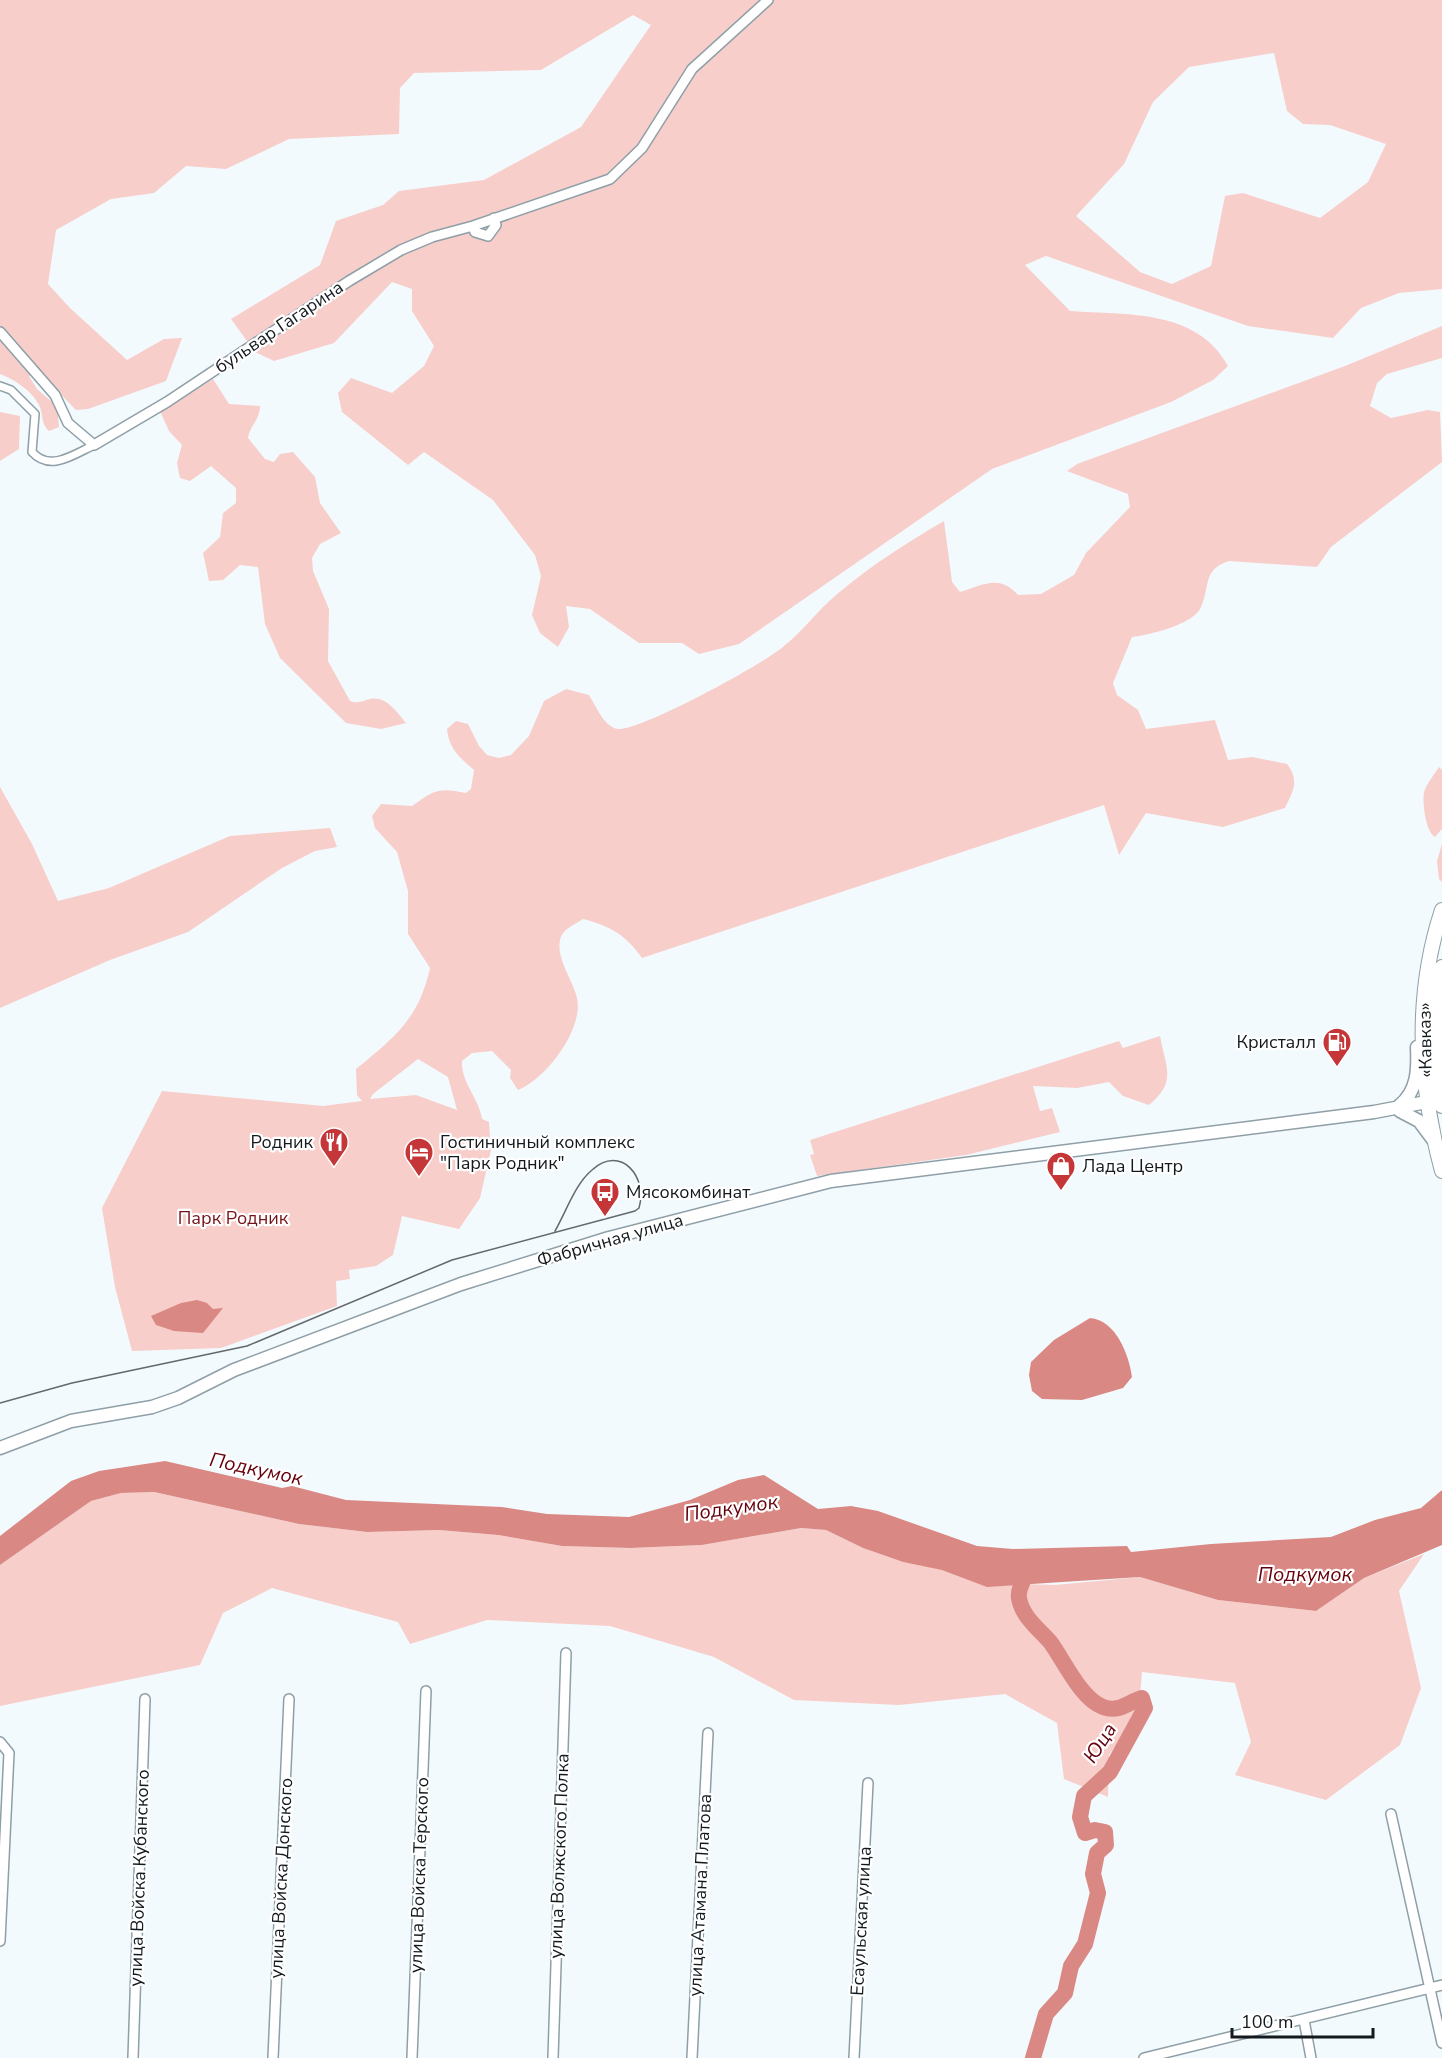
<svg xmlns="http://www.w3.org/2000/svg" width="1442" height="2058" viewBox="0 0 1442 2058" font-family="'Nunito Sans',sans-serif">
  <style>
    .green { fill: #f7ceca; fill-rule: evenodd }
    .water { fill: #d98883 }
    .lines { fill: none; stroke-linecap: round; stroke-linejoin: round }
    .river { stroke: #d98883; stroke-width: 16 }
    .pedestrian-casing { stroke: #8e9fa7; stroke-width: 10 }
    .minor-casing { stroke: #8e9fa7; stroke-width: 12 }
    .secondary-casing { stroke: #8e9fa7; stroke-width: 15 }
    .primary-casing { stroke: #8e9fa7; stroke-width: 16 }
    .pedestrian { stroke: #fff; stroke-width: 7 }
    .minor { stroke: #fff; stroke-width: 9 }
    .secondary { stroke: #fff; stroke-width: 12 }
    .primary { stroke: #fff; stroke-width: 14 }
    .tram { stroke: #62686c; stroke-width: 1.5 }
    .labels { text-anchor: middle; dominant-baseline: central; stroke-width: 4.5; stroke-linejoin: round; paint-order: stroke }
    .street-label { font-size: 18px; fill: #13191d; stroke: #fff }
    .poi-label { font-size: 18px; fill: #13191d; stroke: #fff; text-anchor: start }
    .park-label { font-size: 18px; fill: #741419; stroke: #fff }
    .water-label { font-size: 20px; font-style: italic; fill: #66000c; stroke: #fff }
  </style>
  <rect width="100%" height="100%" fill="#f3fafe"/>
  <path class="green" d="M0 0H1442V289L1399 293 1361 308 1333 338 1248 326 1046 256 1025 265 1070 311C1127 315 1197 309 1228 366L1213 380 1171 402 992 469 739 644 699 654 682 643H639L590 609 566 606 569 627 558 647 540 633 532 615 541 576 535 555 493 500 424 452 408 465 342 412 338 393 351 378 392 393 424 366 434 346 412 311V289L392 282 334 343 274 361 255 352 231 319 320 265 336 221 383 205 399 191 484 180 581 127 651 25 633 15 541 70 414 73 400 88 399 134 289 139 226 169 186 166 154 193 111 199 56 230 48 284 70 308 127 360 164 339 182 338 166 381 88 409 76 410 45 378 33 373 29 376 37 389 57 406 59 427 49 431C40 423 44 415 39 405 32 391 14 379 0 374ZM1274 53 1287 111 1303 124 1330 125 1386 144 1368 182 1320 218 1243 193 1225 196 1211 266 1172 284 1140 272 1076 216 1124 164 1153 102 1189 67Z
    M1442 326V358L1387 374 1377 383 1370 406 1391 418 1428 410 1440 412 1442 462 1331 547 1317 567 1229 561C1201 570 1211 588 1200 609 1191 625 1149 635 1132 637L1113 683 1117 695 1138 710 1146 729 1215 720 1228 760 1252 757 1287 764C1300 781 1293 791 1285 808L1223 827 1146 813 1119 855 1104 805 642 958C626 935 610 926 583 919 574 925 562 929 560 940 556 959 573 980 577 998 584 1029 546 1079 518 1090L510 1078 511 1070 492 1051 472 1053 462 1061C461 1083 479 1098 482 1119L489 1122 491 1150 480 1198 459 1229 402 1216 393 1255 376 1266 349 1270 350 1279 336 1281 337 1306 221 1348 132 1351 115 1287 102 1208 162 1091 323 1106 362 1101 357 1095 356 1069C394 1038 419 1019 430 968L408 934V891L397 852 375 828 372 816 381 804 412 806C434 790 439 787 466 793L471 789 474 770C459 757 449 749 447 729L456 721 468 724 479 746 487 755 499 758 511 755 529 736 544 701 566 689 589 695C596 706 604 727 618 729 640 731 764 664 784 646 803 631 817 611 836 595 869 567 906 543 944 521L952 582 960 592C984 585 999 574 1018 595L1041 594 1074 575 1086 553 1130 507 1128 494 1067 471 1077 464 1345 366ZM418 1059 448 1077 457 1110 416 1095 370 1099 373 1094Z
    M213 379 229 404 260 406C260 420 250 425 248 438L265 459 274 462 280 454 293 452 315 477 320 503 341 533 320 544 312 558 313 571 329 609 328 661 350 701C358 704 362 701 370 699 386 696 396 711 406 723L381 729 346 723 280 658 265 624 258 567 240 565 223 580 209 581 203 553 220 537 223 513 236 503V488L211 466 190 481 180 478 177 463 182 445 169 431 160 411Z
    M0 412 20 416 19 449 0 461Z
    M1439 767 1442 770V829L1435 837C1426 832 1422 803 1424 792 1427 783 1434 775 1439 767Z
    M0 787 32 844 58 901 109 888 230 836 330 828 337 847 315 851 282 868 188 932 110 960 0 1008Z
    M1442 844V882L1439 879 1437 861Z
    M1160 1036C1166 1069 1177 1081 1149 1105L1123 1096 1109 1082 1077 1088 1033 1086 1040 1111 1052 1108 1060 1132 966 1155 817 1176 810 1155 814 1154 810 1140 1119 1041 1123 1048Z
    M154 1492 299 1524 367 1532 439 1530 498 1535 562 1546 630 1548 702 1545 801 1528 826 1530 863 1548 903 1562 1022 1584 1055 1585 1140 1577 1218 1600 1316 1611 1364 1578 1424 1554 1399 1591 1421 1688 1400 1745 1326 1800 1235 1775 1251 1742 1235 1683 1142 1672 1139 1708 1132 1723 1109 1755 1108 1797 1064 1779 1057 1723 1005 1694 899 1705 794 1700 714 1657 610 1626 487 1620 410 1644 398 1622 272 1588 223 1613 200 1665 0 1706V1565L91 1501 121 1493Z"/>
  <path class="water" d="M197 1300 207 1303 213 1309 223 1308 203 1333 174 1331 156 1325 151 1316 181 1303Z
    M1090 1318C1116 1320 1129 1355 1132 1377L1123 1388 1082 1400 1042 1399 1032 1391 1029 1375 1031 1362 1054 1340Z
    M165 1461 282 1488 292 1486 346 1500 502 1507 547 1514 629 1517 690 1500 738 1480 764 1475 818 1509 851 1506 878 1511 977 1546 1013 1549 1127 1546 1131 1552 1211 1544 1331 1537 1375 1520 1421 1508 1442 1490V1545L1364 1578 1316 1611 1218 1600 1140 1577 987 1587 942 1570 903 1562 863 1548 826 1530 801 1528 702 1545 630 1548 562 1546 498 1535 439 1530 367 1532 299 1524 154 1492 121 1493 91 1501 0 1565V1536L71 1481 99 1471Z"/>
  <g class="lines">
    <path class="river" d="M1031 1563C1027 1573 1017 1589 1019 1598 1022 1617 1039 1629 1051 1643 1064 1661 1081 1699 1103 1707 1120 1713 1128 1702 1142 1698L1145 1708 1110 1772 1084 1796 1080 1817 1085 1833 1095 1830 1105 1832 1106 1845 1097 1853 1093 1874 1098 1893 1085 1944 1071 1966 1065 1993 1046 2014 1033 2058"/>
    <g class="pedestrian-casing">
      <path id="pedestrian" d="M0 386 11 390 35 414 32 452C50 472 73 455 94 445"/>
    </g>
    <g class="minor-casing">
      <path id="minor" d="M473 226 475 232 488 236 496 225 494 218
        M0 332 55 395 68 423 94 445 167 402 349 281 401 250 432 237 473 226 610 179 642 148 692 69 768 0
        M0 1742 9 1753 0 1941
        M1391 1814 1442 2043
        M1304 2020 1311 2058
        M133 2058 145 1699
        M273 2058 289 1699
        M412 2058 426 1691
        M553 2058 566 1653
        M692 2058 708 1733
        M854 2058 868 1783
        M1144 2058 1442 1985"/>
    </g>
    <g class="secondary-casing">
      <path id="secondary" d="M1399 1106C1418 1091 1418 1069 1417 1047
        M1400 1111 1419 1121 1434 1141
        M0 1448 71 1421 152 1407 178 1398 234 1370 461 1284 609 1238 831 1181 1374 1112 1437 1100"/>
    </g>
    <g class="primary-casing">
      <path id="primary" d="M1442 910C1414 995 1419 1086 1442 1171
        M1442 967C1433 1014 1435 1059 1442 1106"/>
    </g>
    <use href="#pedestrian" class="pedestrian"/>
    <use href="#minor" class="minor"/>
    <use href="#secondary" class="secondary"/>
    <use href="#primary" class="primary"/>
    <path class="tram" d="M0 1403 72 1383 247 1346 452 1260 635 1211 639 1208C648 1177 621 1144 592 1170 575 1184 566 1212 555 1231"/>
  </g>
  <defs>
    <g id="fuel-pin" transform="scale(1.5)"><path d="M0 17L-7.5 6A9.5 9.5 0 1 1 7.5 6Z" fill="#c53639" stroke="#fff"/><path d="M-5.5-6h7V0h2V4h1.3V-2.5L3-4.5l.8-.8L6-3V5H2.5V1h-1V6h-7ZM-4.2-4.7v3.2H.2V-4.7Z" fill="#fff"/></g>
    <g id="restaurant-pin" transform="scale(1.5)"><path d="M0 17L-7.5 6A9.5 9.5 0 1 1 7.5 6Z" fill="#c53639" stroke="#fff"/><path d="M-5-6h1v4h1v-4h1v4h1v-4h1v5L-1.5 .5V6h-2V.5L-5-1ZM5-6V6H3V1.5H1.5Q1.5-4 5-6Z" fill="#fff"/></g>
    <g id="hotel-pin" transform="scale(1.5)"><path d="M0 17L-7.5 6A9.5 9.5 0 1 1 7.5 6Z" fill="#c53639" stroke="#fff"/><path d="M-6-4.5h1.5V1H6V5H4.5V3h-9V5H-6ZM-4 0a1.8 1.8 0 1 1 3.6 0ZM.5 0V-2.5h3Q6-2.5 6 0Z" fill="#fff"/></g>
    <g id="shop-pin" transform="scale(1.5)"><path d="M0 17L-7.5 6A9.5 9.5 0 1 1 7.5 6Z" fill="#c53639" stroke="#fff"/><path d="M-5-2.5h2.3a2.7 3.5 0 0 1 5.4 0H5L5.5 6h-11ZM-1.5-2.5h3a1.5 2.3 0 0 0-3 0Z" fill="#fff"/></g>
    <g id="bus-pin" transform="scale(1.5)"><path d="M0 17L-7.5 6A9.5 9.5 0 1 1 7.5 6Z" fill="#c53639" stroke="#fff"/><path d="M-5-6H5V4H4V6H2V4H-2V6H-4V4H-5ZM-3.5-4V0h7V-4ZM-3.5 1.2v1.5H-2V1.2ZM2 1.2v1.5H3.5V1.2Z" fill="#fff"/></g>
  </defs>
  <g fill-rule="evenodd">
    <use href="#fuel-pin" x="1337" y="1042"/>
    <use href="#restaurant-pin" x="334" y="1142"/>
    <use href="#hotel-pin" x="419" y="1152"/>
    <use href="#shop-pin" x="1061" y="1166"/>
    <use href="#bus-pin" x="605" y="1192"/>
  </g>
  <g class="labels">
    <g class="street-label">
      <text transform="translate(279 327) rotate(-34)">бульвар Гагарина</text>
      <text transform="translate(1425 1040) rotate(-91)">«Кавказ»</text>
      <text transform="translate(610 1240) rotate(-16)">Фабричная улица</text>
      <text transform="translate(559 1856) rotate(-88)">улица Волжского Полка</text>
      <text transform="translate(419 1875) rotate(-88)">улица Войска Терского</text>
      <text transform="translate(139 1878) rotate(-88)">улица Войска Кубанского</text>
      <text transform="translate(281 1878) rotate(-87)">улица Войска Донского</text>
      <text transform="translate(700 1895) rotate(-87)">улица Атамана Платова</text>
      <text transform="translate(861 1921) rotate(-87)">Есаульская улица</text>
    </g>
    <g class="poi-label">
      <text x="1316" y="1042" text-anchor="end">Кристалл</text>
      <text x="313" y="1142" text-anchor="end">Родник</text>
      <text x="440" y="1142">Гостиничный комплекс<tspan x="440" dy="21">"Парк Родник"</tspan></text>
      <text x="1082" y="1166">Лада Центр</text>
      <text x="626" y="1192">Мясокомбинат</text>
    </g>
    <g class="park-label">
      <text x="233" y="1218">Парк Родник</text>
    </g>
    <g class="water-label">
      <text transform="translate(256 1469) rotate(12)">Подкумок</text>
      <text transform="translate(731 1508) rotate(-8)">Подкумок</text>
      <text x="1305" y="1574">Подкумок</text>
      <text transform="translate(1100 1743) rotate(-57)">Юца</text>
    </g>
  </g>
  <path d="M1232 2028v9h141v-9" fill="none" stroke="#13191d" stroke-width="3"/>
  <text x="1241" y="2028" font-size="18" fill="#13191d" stroke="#ffffff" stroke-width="4.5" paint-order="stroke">100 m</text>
</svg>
